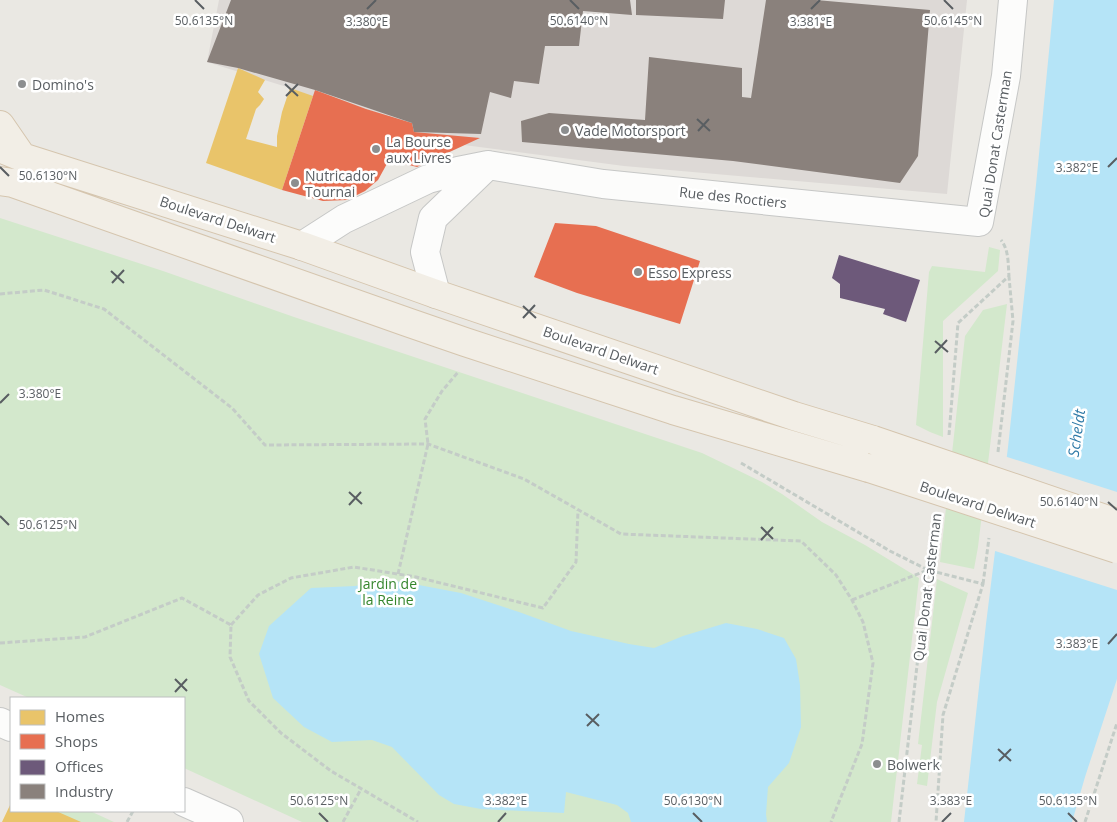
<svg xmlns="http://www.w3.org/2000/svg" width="1117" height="822" viewBox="0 0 1117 822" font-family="'Open Sans',sans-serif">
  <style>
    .industrial { fill: #ddd9d6 }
    .green { fill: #d3e8cc }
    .water { fill: #b5e4f7 }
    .pier { fill: #eae8e3 }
    .homes { fill: #e9c46a }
    .shops { fill: #e76f51 }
    .offices { fill: #6d597a }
    .industry { fill: #8a817c }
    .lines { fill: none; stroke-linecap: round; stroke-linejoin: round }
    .street-casing { stroke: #c6c7c6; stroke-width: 30 }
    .primary-casing { stroke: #d5c5ae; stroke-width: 30 }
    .path { stroke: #c4ccc7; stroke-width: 3; stroke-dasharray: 5 2.5; stroke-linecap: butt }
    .street { stroke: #fcfcfb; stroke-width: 28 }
    .primary { stroke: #f2eee6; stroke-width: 28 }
    .primary-bridge-casing { stroke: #d5c5ae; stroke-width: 30; stroke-linecap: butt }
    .primary-bridge { stroke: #f2eee6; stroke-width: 28 }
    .ticks { fill: none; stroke: #595e62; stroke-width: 2 }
    .poi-dot { fill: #8c8e8f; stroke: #fff; stroke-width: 2 }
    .labels { text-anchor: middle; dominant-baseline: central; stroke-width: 5; stroke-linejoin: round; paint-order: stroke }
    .poi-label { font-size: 14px; fill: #595e62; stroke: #fff; text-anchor: start }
    .street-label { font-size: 14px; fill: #595e62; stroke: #fff }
    .park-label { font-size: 14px; fill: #35862d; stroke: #fff }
    .water-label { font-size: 15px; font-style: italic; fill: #2f7aa7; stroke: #fff }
    .ticks-label { font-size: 12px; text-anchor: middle; fill: #595e62; stroke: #fff; stroke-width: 5; stroke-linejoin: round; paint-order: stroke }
  </style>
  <rect width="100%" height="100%" fill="#eae8e3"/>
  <path class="industrial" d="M219 0H967L947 194 624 166 464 145 367 119 290 88 207 62Z"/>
  <path class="green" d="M0 218 163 271 294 317 702 453 762 482 782 494 822 522 865 545 919 578 891 822H302L184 768V698H29L0 685Z
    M989 247 1000 250 998 271 943 321V437L930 432 916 425 929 272 932 266 985 272Z
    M1007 304 978 547 974 569 940 562 965 336 983 310Z
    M937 579 968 593 937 702 927 786 917 784 922 745 918 744Z
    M54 811H90L114 822H79Z"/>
  <path class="water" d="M1054 0H1117V679L1085 777 1072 822H964L986 624 1008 447 1036 185Z
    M381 581 403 582 461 593 519 612 571 631 629 644 654 648 683 636 726 623 757 629 784 638 796 659 800 685 801 727 789 763 768 787 766 814 767 822H631L628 813 617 805 566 792 564 813 481 809 454 804 439 795 392 747 372 740 332 742 304 727 273 698 259 654 269 626 311 588 355 586Z"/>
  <path class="pier" d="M1004 456 1117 492V590L992 550Z"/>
  <path class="homes" d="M238 68 265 80 258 92 264 99 260 105 256 109 246 139 277 147V136L282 112 290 88 313 96 282 190 206 163Z
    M11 803V811H56L81 822H2Z"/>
  <path class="shops" d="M315 90 366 109 412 123 414 132 480 138 417 167 389 160 378 180 365 191 347 200 323 201 282 190Z
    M555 223 596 226 700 261 680 324 577 293 534 277Z"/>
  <path class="offices" d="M839 255 920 280 906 322 883 314 885 309 840 298V284L832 278Z"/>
  <path class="industry" d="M231 0H630L632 15 583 11 579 46H545L539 84 514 81 511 98 490 92 481 134 414 132 412 123 315 90 238 68 207 62Z
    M636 0H725L723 19 636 15Z
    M766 0H816L930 10 918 156 900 183 733 161 522 142 521 121 549 113 645 120 649 57 742 68V97L751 98Z"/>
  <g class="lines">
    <g class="street-casing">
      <path id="street" d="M302 246 344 219 428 179 458 171 488 165 603 184 979 222 1006 76 1013 0
        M436 294 425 252 433 218 488 165
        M0 722 11 727
        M184 802 229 822"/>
    </g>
    <g class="primary-casing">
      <path id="primary" d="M0 125 22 157
        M0 148 22 157 302 246 436 294 794 416 873 440
        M0 181 13 183 407 322 465 342 673 410 869 468"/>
    </g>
    <path class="path" d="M0 294 44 290 104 309 232 408 265 445 428 444 524 479 621 534 801 541 836 575 852 600 863 622 873 663 862 744 831 822
      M949 435 958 323 1009 276C1008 264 1009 250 1001 240
      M998 452 1013 321 1009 277
      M741 463 890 551 928 570 983 584 943 715 936 822
      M398 574 428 444 425 419 442 391 459 371
      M983 584 989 538
      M852 600 928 570
      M231 625 258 595 291 578 354 567 416 577 543 608 576 562 578 510
      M0 643 85 637 182 598 231 625 230 657 249 701 281 733 331 771 418 822
      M127 822 133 811
      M343 822 361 789
      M899 822 928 570 936 520
      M1085 822 1117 723"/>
    <use href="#street" class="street"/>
    <use href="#primary" class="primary"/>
    <g class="primary-bridge-casing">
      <path id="primary-bridge" d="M873 440 1117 523
        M869 468 1117 549"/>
    </g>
    <use href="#primary-bridge" class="primary-bridge"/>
  </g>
  <path class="ticks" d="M195 0 204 9M570 0 579 9M944 0 953 9M367 9 376 0M811 9 820 0M285 84 298 96M286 96 298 84M697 119 710 131M698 131 709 119M0 167 9 176M1108 167 1117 158M111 271 124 283M112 283 124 270M523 306 536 318M523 318 535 305M935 341 948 352M935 353 947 340M0 403 9 394M349 492 362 504M1108 502 1117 510M349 505 361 492M0 516 9 525M761 527 773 539M761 540 773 527M1108 644 1117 634M175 679 187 691M175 692 187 679M586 714 599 726M587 726 599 714M998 749 1011 761M999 761 1011 749M319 813 328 822M693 813 702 822M1068 813 1077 822M498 822 506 813M942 822 951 813"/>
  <g class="poi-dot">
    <circle cx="22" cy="84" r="5"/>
    <circle cx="565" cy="130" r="5"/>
    <circle cx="376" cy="149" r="5"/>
    <circle cx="295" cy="183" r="5"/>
    <circle cx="638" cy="272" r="5"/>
    <circle cx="877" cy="764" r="5"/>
  </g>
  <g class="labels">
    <g class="poi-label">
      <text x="32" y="84">Domino's</text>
      <text x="575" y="130">Vade Motorsport</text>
      <text x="386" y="141">La Bourse<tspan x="386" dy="16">aux Livres</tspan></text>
      <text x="305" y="175">Nutricador<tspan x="305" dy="16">Tournai</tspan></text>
      <text x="648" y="272">Esso Express</text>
      <text x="887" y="764">Bolwerk</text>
    </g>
    <g class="street-label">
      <text transform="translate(995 144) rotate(-81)">Quai Donat Casterman</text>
      <text transform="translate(733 197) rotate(6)">Rue des Roctiers</text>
      <text transform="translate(218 219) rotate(18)">Boulevard Delwart</text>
      <text transform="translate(601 350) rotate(19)">Boulevard Delwart</text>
      <text transform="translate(978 504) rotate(18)">Boulevard Delwart</text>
      <text transform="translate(927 587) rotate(-83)">Quai Donat Casterman</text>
    </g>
    <g class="park-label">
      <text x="388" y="583">Jardin de<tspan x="388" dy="16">la Reine</tspan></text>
    </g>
    <g class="water-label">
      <text transform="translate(1076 433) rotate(-82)">Scheldt</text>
    </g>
  </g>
  <g class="ticks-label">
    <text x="204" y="25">50.6135°N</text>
    <text x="579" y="25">50.6140°N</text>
    <text x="953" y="25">50.6145°N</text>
    <text x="367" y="26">3.380°E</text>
    <text x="811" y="26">3.381°E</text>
    <text x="1077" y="172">3.382°E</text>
    <text x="48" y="180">50.6130°N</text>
    <text x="40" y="398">3.380°E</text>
    <text x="1069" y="506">50.6140°N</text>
    <text x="48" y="529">50.6125°N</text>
    <text x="1077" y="648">3.383°E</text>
    <text x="506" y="805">3.382°E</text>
    <text x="951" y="805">3.383°E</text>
    <text x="319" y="805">50.6125°N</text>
    <text x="693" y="805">50.6130°N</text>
    <text x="1068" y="805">50.6135°N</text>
  </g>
  <rect x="10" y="697" width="175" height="115" fill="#ffffff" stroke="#bdbfc0"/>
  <rect x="20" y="710" width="25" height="15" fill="#e9c46a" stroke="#bdbfc0"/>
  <text x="55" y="722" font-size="15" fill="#595e62">Homes</text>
  <rect x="20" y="734" width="25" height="15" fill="#e76f51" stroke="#bdbfc0"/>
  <text x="55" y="747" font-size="15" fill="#595e62">Shops</text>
  <rect x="20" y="760" width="25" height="15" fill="#6d597a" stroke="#bdbfc0"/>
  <text x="55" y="772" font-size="15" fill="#595e62">Offices</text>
  <rect x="20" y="784" width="25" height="15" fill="#8a817c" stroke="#bdbfc0"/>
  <text x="55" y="797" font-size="15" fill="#595e62">Industry</text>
</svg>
